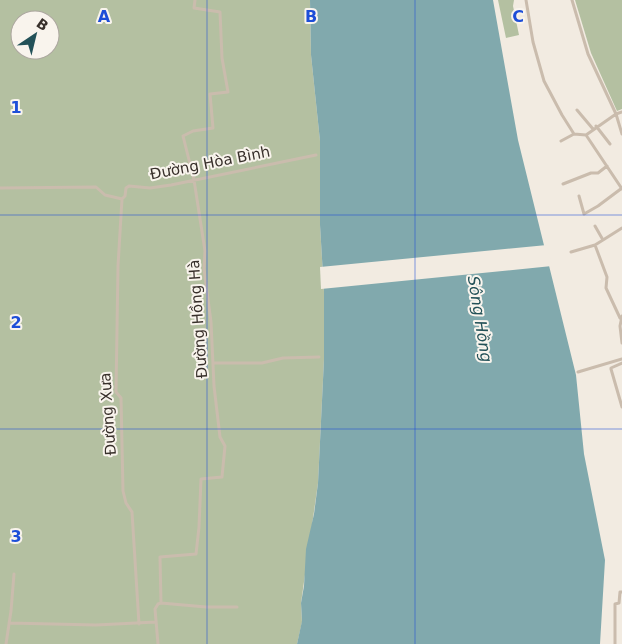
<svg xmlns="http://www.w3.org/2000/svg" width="622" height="644" viewBox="0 0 622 644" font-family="'DejaVu Sans',sans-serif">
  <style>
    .green { fill: #b4c0a1; fill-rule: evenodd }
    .water { fill: #81a9ad }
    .pier { fill: #f2ebe1 }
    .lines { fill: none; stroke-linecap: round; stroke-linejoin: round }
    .minor { stroke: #cabcad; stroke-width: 3 }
    .grid { fill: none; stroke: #1d4ed8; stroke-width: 1; stroke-opacity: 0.55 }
    .labels { text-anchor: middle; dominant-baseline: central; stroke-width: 4; stroke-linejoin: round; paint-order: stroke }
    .street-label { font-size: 15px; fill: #38302b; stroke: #f9f4ed }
    .water-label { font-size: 16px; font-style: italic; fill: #235158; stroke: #f9f4ed }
    .grid-label { font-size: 16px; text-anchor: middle; font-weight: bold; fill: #1d4ed8; stroke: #f9f4ed; stroke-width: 4; stroke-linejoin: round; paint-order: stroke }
  </style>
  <rect width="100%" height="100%" fill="#f2ebe1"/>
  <path class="green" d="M0 0H310L311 55 320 141V225L324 292V359L318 483 301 603 302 622 297 644H0ZM20 20H50V50H20Z
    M498 0H514L513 6 519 35 506 38Z
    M575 0H622V109L617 111 591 53Z"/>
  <path class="water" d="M310 0H493L518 140 576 375 584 454 605 560 600 644H297L302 621 301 603 304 586 306 549 314 514 318 483 324 359V292L320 225V141L311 55Z"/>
  <path class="pier" d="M547 245 552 266 321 289 320 267Z"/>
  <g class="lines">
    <path class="minor" d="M526 0 533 42 544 81 562 115 574 134 586 135 622 189
      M572 0 588 54 616 114 586 135
      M577 110 593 129
      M622 112 616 114 622 134
      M596 126 610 144
      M561 141 574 134
      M563 184 591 173H598L607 166
      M0 188 96 187 105 195 122 199 125 196 126 188 129 186 150 188 171 185 316 155
      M579 196 584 214 598 206 622 188
      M122 199 118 266 116 392 121 398 123 491 126 503 132 512 139 624
      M595 226 603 240 622 228
      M595 245 607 277 606 288 620 318
      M571 252 595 245 603 240
      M622 316 620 326 622 343
      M213 363H262L283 358 319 357
      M622 363 611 368V369L622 407
      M578 372 622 359
      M161 603 206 607H237
      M9 623 96 625 156 622
      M6 644 11 611 14 574
      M158 644 155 609 158 604 161 603 160 557 196 554 199 527 201 479 222 477 225 446 220 437 214 386 211 322 204 269 205 251 194 180 183 136 193 131 213 128 210 94 228 92 222 58 220 12 194 8 195 0
      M615 644V604L619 603 620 592H622"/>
  </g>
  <path class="grid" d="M207 0V644M415 0V644M0 215H622M0 429H622"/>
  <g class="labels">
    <g class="street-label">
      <text transform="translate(210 163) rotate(-11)">Đường Hòa Bình</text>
      <text transform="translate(198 319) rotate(-94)">Đường Hồng Hà</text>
      <text transform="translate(108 414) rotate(-94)">Đường Xưa</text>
    </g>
    <g class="water-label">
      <text transform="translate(480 319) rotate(81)">Sông Hồng</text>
    </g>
  </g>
  <g class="grid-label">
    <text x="104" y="22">A</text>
    <text x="311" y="22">B</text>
    <text x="518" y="22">C</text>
    <text x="16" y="113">1</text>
    <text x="16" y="328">2</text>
    <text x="16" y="542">3</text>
  </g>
  <g transform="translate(35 35) rotate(35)"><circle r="24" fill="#f9f4ed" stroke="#aca69f"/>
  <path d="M0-4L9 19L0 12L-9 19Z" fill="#235158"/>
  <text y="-8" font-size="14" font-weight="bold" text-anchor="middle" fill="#38302b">B</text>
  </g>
</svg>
